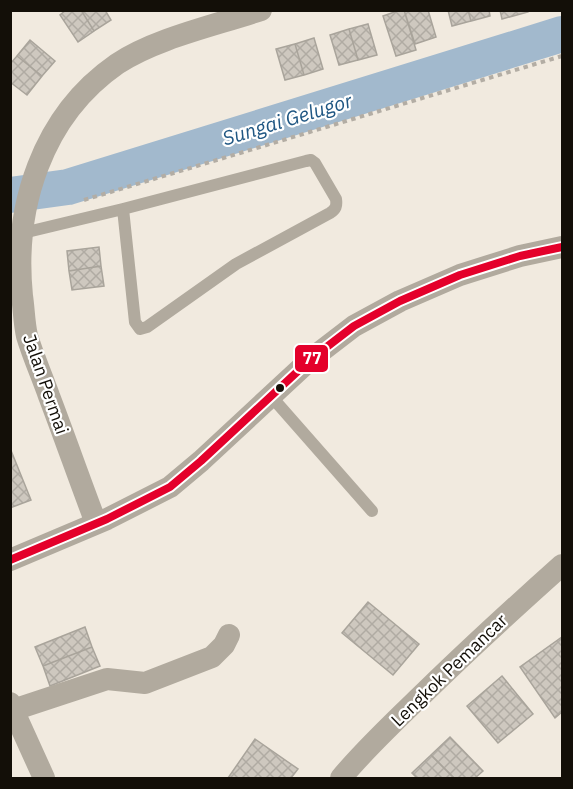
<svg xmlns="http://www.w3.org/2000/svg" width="573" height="789" viewBox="0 0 573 789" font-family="'IBM Plex Sans',sans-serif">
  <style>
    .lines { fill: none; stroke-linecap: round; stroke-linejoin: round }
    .river { stroke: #a2b9cd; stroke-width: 36 }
    .building { fill: url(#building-cross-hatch); stroke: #a9a49b; stroke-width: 1.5 }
    .path { stroke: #b3ada4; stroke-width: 4; stroke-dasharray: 4.5 4.5; stroke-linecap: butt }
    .lane { stroke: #b1aa9e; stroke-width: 12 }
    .street { stroke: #b1aa9e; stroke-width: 22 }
    .bus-1-casing { stroke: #fff; stroke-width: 12 }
    .bus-1 { stroke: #e4002b; stroke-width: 8 }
    .bus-dot { fill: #130f08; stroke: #fff; stroke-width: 2 }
    .labels { text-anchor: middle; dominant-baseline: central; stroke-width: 4.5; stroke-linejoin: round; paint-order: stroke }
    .street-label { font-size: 18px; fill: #130f08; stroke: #fff }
    .water-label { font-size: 20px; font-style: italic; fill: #205783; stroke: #fff }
    .line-badge { stroke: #fff; stroke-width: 2 }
    .badge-label { font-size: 16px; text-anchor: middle; font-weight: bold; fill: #fff }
  </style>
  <defs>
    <pattern id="building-cross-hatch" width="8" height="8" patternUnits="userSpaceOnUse" patternTransform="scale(1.5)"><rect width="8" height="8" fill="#cec8bf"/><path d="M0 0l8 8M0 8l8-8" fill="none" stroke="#b0aba3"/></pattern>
  </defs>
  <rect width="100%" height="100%" fill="#f1eadf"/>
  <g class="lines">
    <path class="river" d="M10 195 68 187 562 34"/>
  </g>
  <path class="building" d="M66 10H81L94 31 78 42 60 15Z
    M81 10H105L111 20 94 31Z
    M400 10H404L416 50 396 56 383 16Z
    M404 10H428L436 37 415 44Z
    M448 10H468L471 21 452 26Z
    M468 10H489L490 16 471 21Z
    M500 10H528V12L502 19Z
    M368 24 377 55 358 60 349 29Z
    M349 29 358 60 339 65 330 35Z
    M314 38 323 69 304 75 295 44Z
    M30 40 55 61 42 76 17 56Z
    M295 44 304 75 285 80 276 49Z
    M17 56 42 76 27 95 10 82V64Z
    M99 247 101 266 69 271 67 251Z
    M101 266 104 286 72 290 69 271Z
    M10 448 31 500 10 508Z
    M368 602 419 644 393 675 342 633Z
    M85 627 92 647 43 666 35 647Z
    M562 637V712L555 718 520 667Z
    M92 647 100 666 50 686 43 666Z
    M502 676 533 714 498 743 467 706Z
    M450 737 483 771 475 778H454L431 755Z
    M255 739 298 769 291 778H228Z
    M431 755 454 778H417L412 773Z"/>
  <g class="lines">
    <path class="path" d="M84 200 562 56"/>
    <path class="lane" d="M23 233 123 209 306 161 311 160 315 163 336 199C337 206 336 209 330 213L236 264 147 327 140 329 135 322 123 209
      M270 395 372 511"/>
    <path class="street" d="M96 523C80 481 65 438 49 396 42 376 33 356 27 336 24 323 24 309 22 296 13 207 42 116 117 64 156 38 217 25 261 10
      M10 560 107 519 170 487 201 461 311 359 354 326 400 301 460 275 520 256 562 247
      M10 703 44 778
      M13 710 107 679 145 683 212 657 224 645 229 635
      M341 778C366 748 395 721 424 693 469 649 515 607 562 565"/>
    <g class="bus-1-casing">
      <path id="bus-1" d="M10 560 107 519 170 487 201 461 311 359 354 326 400 301 460 275 520 256 562 247"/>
    </g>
    <use href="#bus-1" class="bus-1"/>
  </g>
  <circle class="bus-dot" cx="280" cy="388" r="5"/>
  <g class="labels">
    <g class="street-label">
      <text transform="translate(46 384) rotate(71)">Jalan Permai</text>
      <text transform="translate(449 670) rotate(-44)">Lengkok Pemancar</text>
    </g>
    <g class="water-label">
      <text transform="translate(287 119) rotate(-17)">Sungai Gelugor</text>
    </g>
  </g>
  <rect class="line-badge" x="294" y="344" width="35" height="29" rx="6" fill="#e4002b"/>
  <g class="badge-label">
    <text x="312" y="364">77</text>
  </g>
  <rect width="573" height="789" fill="none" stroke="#130f08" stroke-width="24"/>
</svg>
